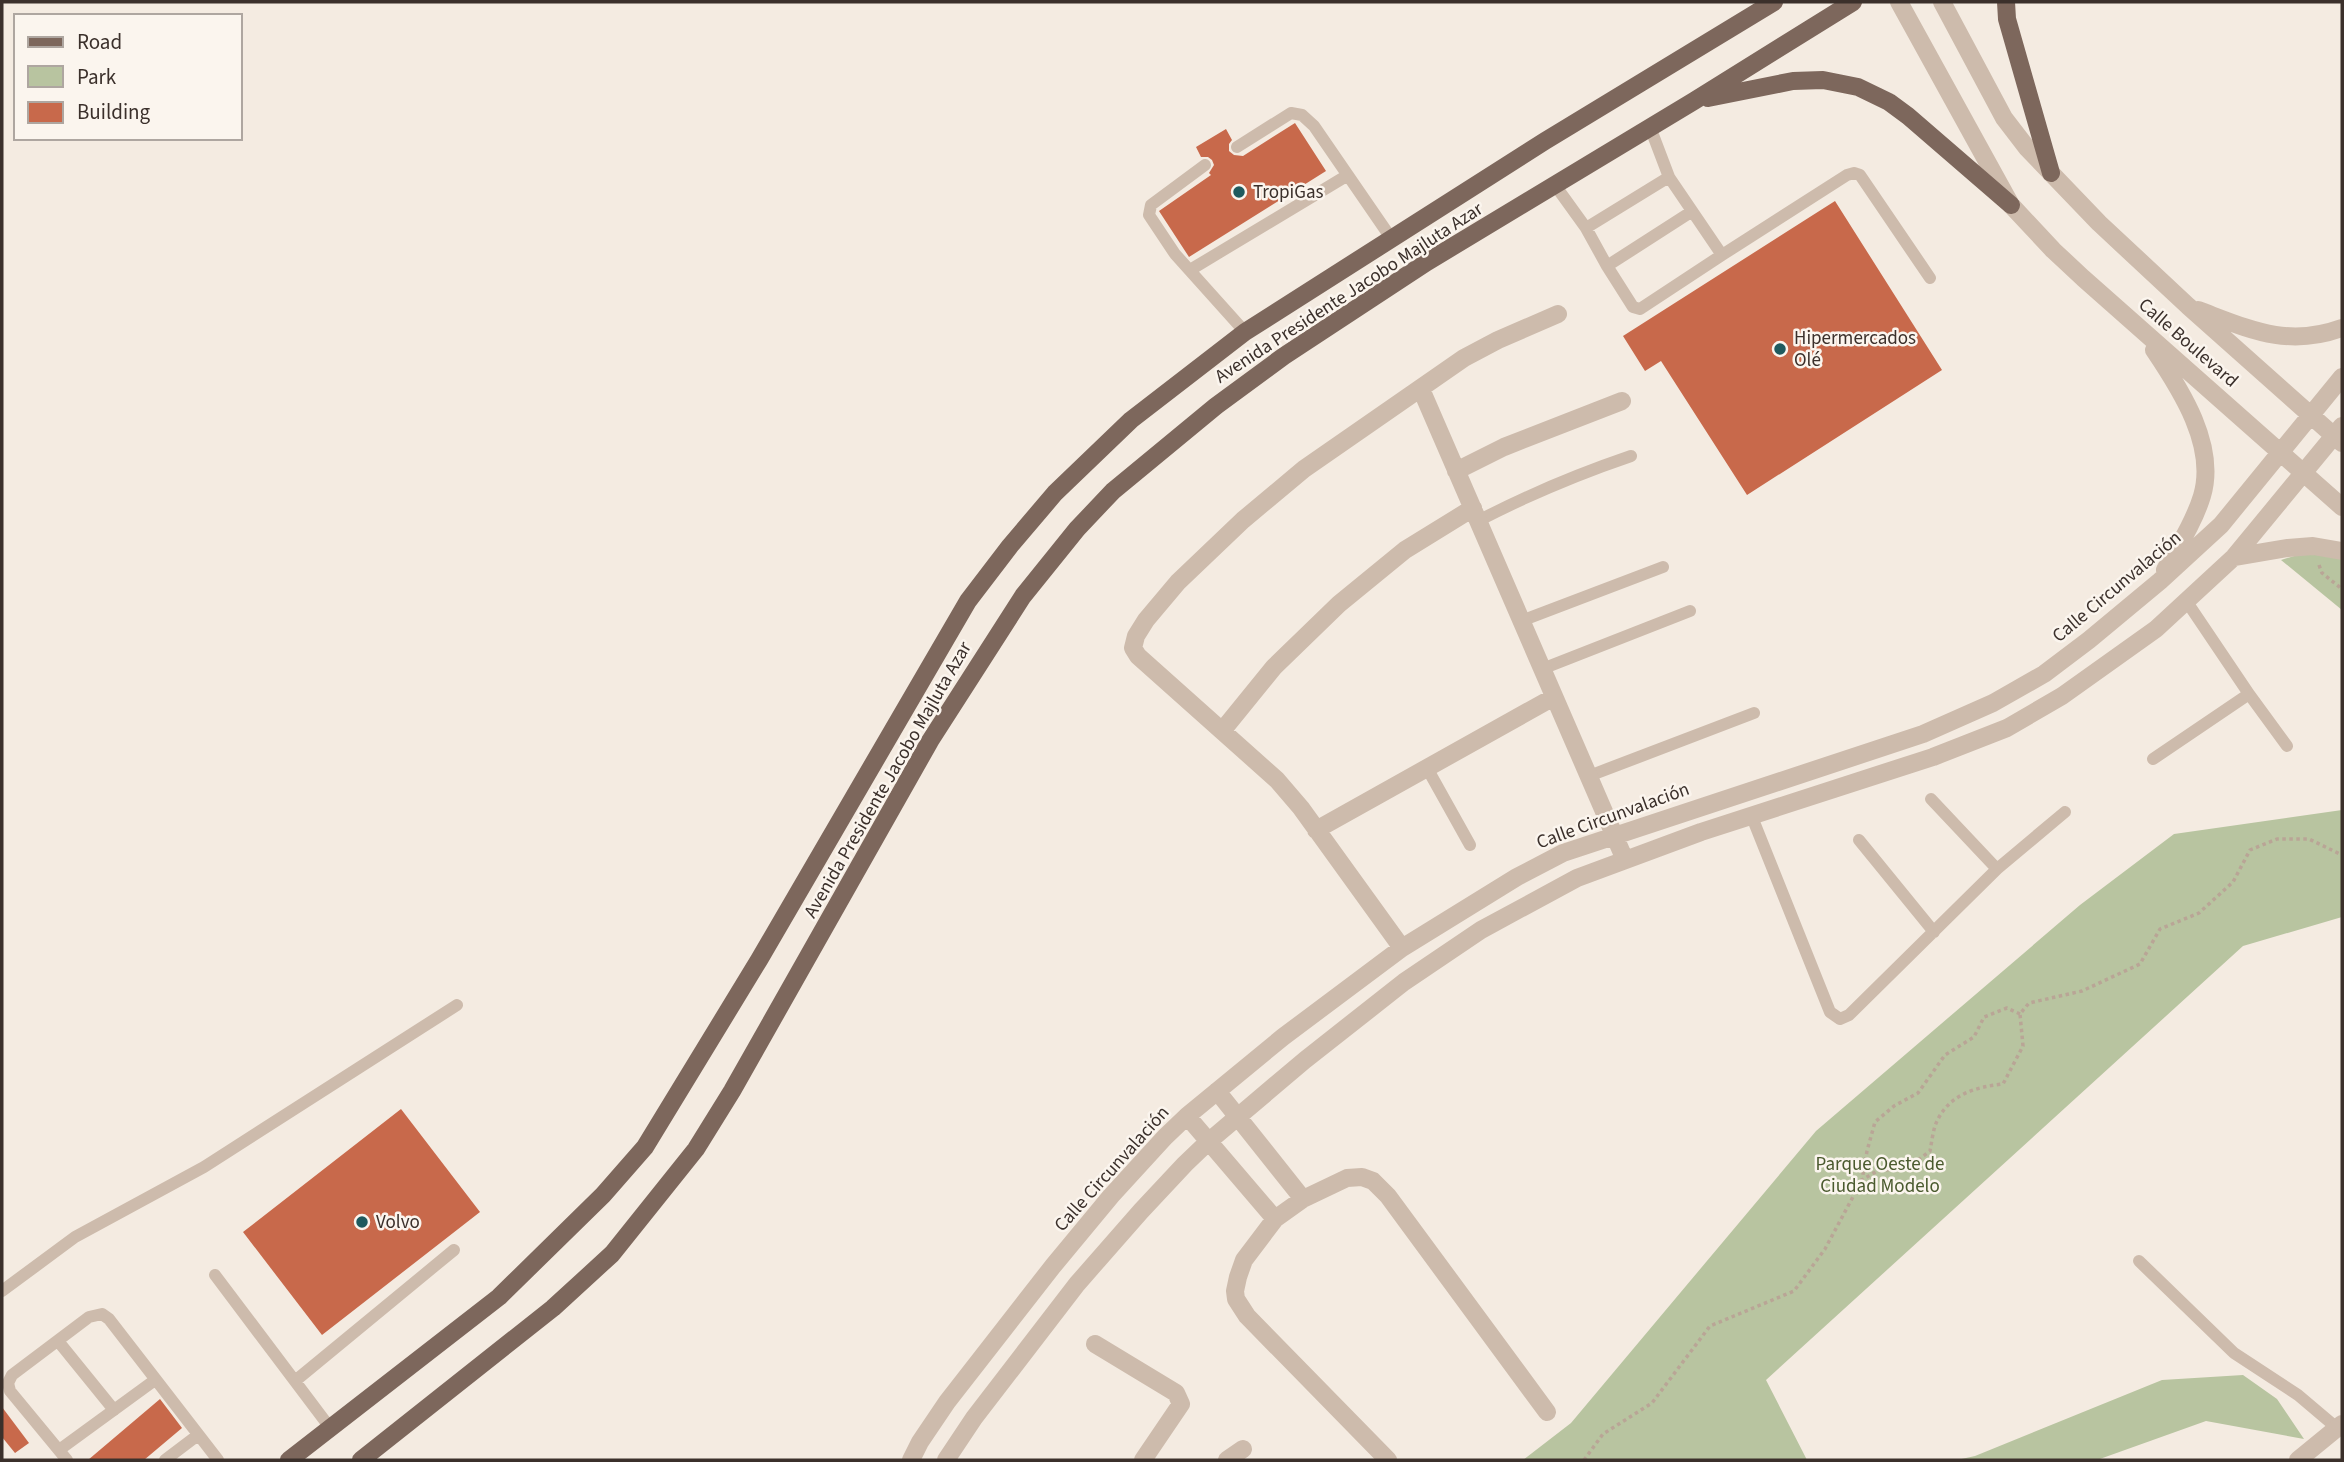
<svg xmlns="http://www.w3.org/2000/svg" width="2344" height="1462" viewBox="0 0 2344 1462" font-family="'Source Sans 3',sans-serif">
  <style>
    .green { fill: #b8c4a0 }
    .building { fill: #c8694b }
    .lines { fill: none; stroke-linecap: round; stroke-linejoin: round }
    .path { stroke: #b9a596; stroke-width: 3.5; stroke-dasharray: 3.5 3.5; stroke-linecap: butt }
    .lane { stroke: #cdbbac; stroke-width: 12 }
    .street { stroke: #cdbbac; stroke-width: 18 }
    .primary { stroke: #7d675c; stroke-width: 18 }
    .poi-dot { fill: #1f5a5e; stroke: #fbf5ee; stroke-width: 2.5 }
    .labels { text-anchor: middle; dominant-baseline: central; stroke-width: 5; stroke-linejoin: round; paint-order: stroke }
    .poi-label { font-size: 19px; fill: #3b302b; stroke: #fbf5ee; text-anchor: start }
    .street-label { font-size: 19px; fill: #3b302b; stroke: #fbf5ee }
    .park-label { font-size: 19px; fill: #4a5a2e; stroke: #fbf5ee }
  </style>
  <rect width="100%" height="100%" fill="#f4ebe1"/>
  <path class="green" d="M2327 546 2342 553V610L2281 560Z
    M2342 810V917L2243 946 1766 1380 1807 1460H1523L1571 1423 1816 1131 2080 905 2174 834Z
    M2243 1375 2277 1399 2304 1439 2206 1421 2097 1460H1957L1975 1456 2162 1380Z"/>
  <path class="building" d="M1295 123 1326 171 1189 257 1159 211 1211 175 1209 173 1214 165 1212 160 1208 157H1201L1196 147 1226 129 1232 140 1229 144V151L1234 155 1243 156Z
    M1835 201 1942 370 1747 495 1661 361 1645 371 1623 336Z
    M401 1109 480 1212 322 1335 243 1232Z
    M160 1399 182 1428 144 1460H88Z
    M2 1407 29 1443 15 1453 2 1437Z"/>
  <g class="lines">
    <path class="path" d="M2319 565 2322 573 2342 589
      M2020 1014 2007 1008 1984 1017 1974 1037 1945 1055 1918 1093 1894 1106 1875 1122 1867 1151 1862 1180 1877 1171 1909 1167 1930 1151C1932 1141 1933 1128 1938 1119 1951 1094 1976 1087 2003 1084L2023 1046 2020 1014 2029 1003 2082 991 2140 964 2160 929 2199 913 2233 882 2250 850 2277 839H2309L2342 855
      M1584 1460 1603 1434 1652 1403 1710 1326 1794 1291 1825 1249 1862 1180"/>
    <path class="lane" d="M1237 147 1291 113 1302 115 1314 126 1391 238
      M1205 165 1151 205 1149 215 1175 254 1245 332
      M1555 185 1586 228 1607 266 1633 307 1640 309 1722 255 1669 177 1650 127
      M1586 228 1669 177
      M1722 255 1847 175 1854 173 1860 175 1930 278
      M1607 266 1691 212
      M1190 270 1348 175
      M1478 521C1528 495 1578 474 1631 456
      M1521 621 1663 567
      M1542 669 1690 611
      M2249 694 2287 746
      M2153 759 2249 694 2187 602
      M1427 768 1470 845
      M1589 776 1754 713
      M1931 799 1997 869
      M1752 817 1830 1012 1840 1019 1849 1015 1997 869 2065 812
      M1859 840 1934 932
      M2139 1261 2234 1353 2298 1395 2337 1428
      M215 1275 331 1429
      M2 1291 75 1237 204 1167 457 1005
      M58 1341 114 1410
      M295 1381 454 1250
      M59 1450 155 1380
      M67 1460 10 1391 8 1383 12 1375 89 1317 102 1314 109 1319 218 1460
      M165 1460 198 1435"/>
    <path class="street" d="M1899 2 2011 205 2053 250 2083 278 2342 507
      M1942 2 2004 118 2027 148 2099 223 2188 306 2342 443
      M2198 310C2249 329 2287 348 2342 328
      M2154 350C2181 390 2217 446 2202 496 2194 522 2178 547 2165 570
      M1421 389 1625 860
      M1456 471 1504 447 1622 401
      M2234 557 2288 548 2313 546 2342 551
      M1222 731 1274 667 1339 604 1405 550 1473 508
      M1316 830 1554 697
      M1402 948 1301 808 1277 780 1138 656 1133 648 1136 636 1146 620 1178 582 1243 520 1304 469 1464 358 1498 340 1558 314
      M1217 1091 1303 1199
      M1187 1116 1275 1219
      M1095 1344 1176 1393 1181 1404 1143 1460
      M911 1460 920 1442 947 1402 1053 1266 1111 1196 1165 1137 1187 1116 1283 1037 1402 948 1517 877 1563 853 1923 734 1993 703 2044 674 2089 640 2160 581 2221 525 2342 377
      M946 1460 974 1418 1077 1284 1141 1211 1185 1164 1208 1142 1305 1060 1404 982 1481 930 1577 878 1701 832 1933 757 2007 728 2062 696 2156 629 2234 557 2342 426
      M1227 1460 1243 1449
      M1388 1460 1247 1316 1236 1299 1235 1291 1238 1277 1244 1260 1275 1219 1303 1199 1347 1178 1362 1177 1373 1181 1388 1196 1547 1412
      M2298 1460 2342 1424"/>
    <path class="primary" d="M2006 2 2007 19 2051 173
      M1708 98 1793 81 1823 80 1858 87 1889 102 1908 116 2011 205
      M289 1460 499 1297 603 1195 645 1147 759 960 968 601 1010 546 1055 493 1131 420 1245 332 1545 141 1774 2
      M361 1460 553 1308 612 1254 696 1149 732 1091 930 741 1023 596 1077 529 1113 491 1216 406 1284 356 1427 262 1694 101 1853 2"/>
  </g>
  <g class="poi-dot">
    <circle cx="1239" cy="192" r="7"/>
    <circle cx="1780" cy="349" r="7"/>
    <circle cx="362" cy="1222" r="7"/>
  </g>
  <g class="labels">
    <g class="poi-label">
      <text x="1253" y="192">TropiGas</text>
      <text x="1794" y="338">Hipermercados<tspan x="1794" dy="22">Olé</tspan></text>
      <text x="376" y="1222">Volvo</text>
    </g>
    <g class="street-label">
      <text transform="translate(1349 293) rotate(-33)">Avenida Presidente Jacobo Majluta Azar</text>
      <text transform="translate(2188 343) rotate(41)">Calle Boulevard</text>
      <text transform="translate(2117 587) rotate(-40)">Calle Circunvalación</text>
      <text transform="translate(888 780) rotate(-60)">Avenida Presidente Jacobo Majluta Azar</text>
      <text transform="translate(1613 816) rotate(-20)">Calle Circunvalación</text>
      <text transform="translate(1112 1169) rotate(-48)">Calle Circunvalación</text>
    </g>
    <g class="park-label">
      <text x="1880" y="1164">Parque Oeste de<tspan x="1880" dy="22">Ciudad Modelo</tspan></text>
    </g>
  </g>
  <rect width="2344" height="1462" fill="none" stroke="#3b302b" stroke-width="7"/>
  <rect x="14" y="14" width="228" height="126" fill="#fbf5ee" stroke="#aea6a0" stroke-width="2"/>
  <rect x="28" y="37" width="35" height="10" fill="#7d675c" stroke="#aea6a0" stroke-width="2"/>
  <text x="77" y="49" font-size="21" fill="#3b302b">Road</text>
  <rect x="28" y="66" width="35" height="21" fill="#b8c4a0" stroke="#aea6a0" stroke-width="2"/>
  <text x="77" y="84" font-size="21" fill="#3b302b">Park</text>
  <rect x="28" y="102" width="35" height="21" fill="#c8694b" stroke="#aea6a0" stroke-width="2"/>
  <text x="77" y="119" font-size="21" fill="#3b302b">Building</text>
</svg>
